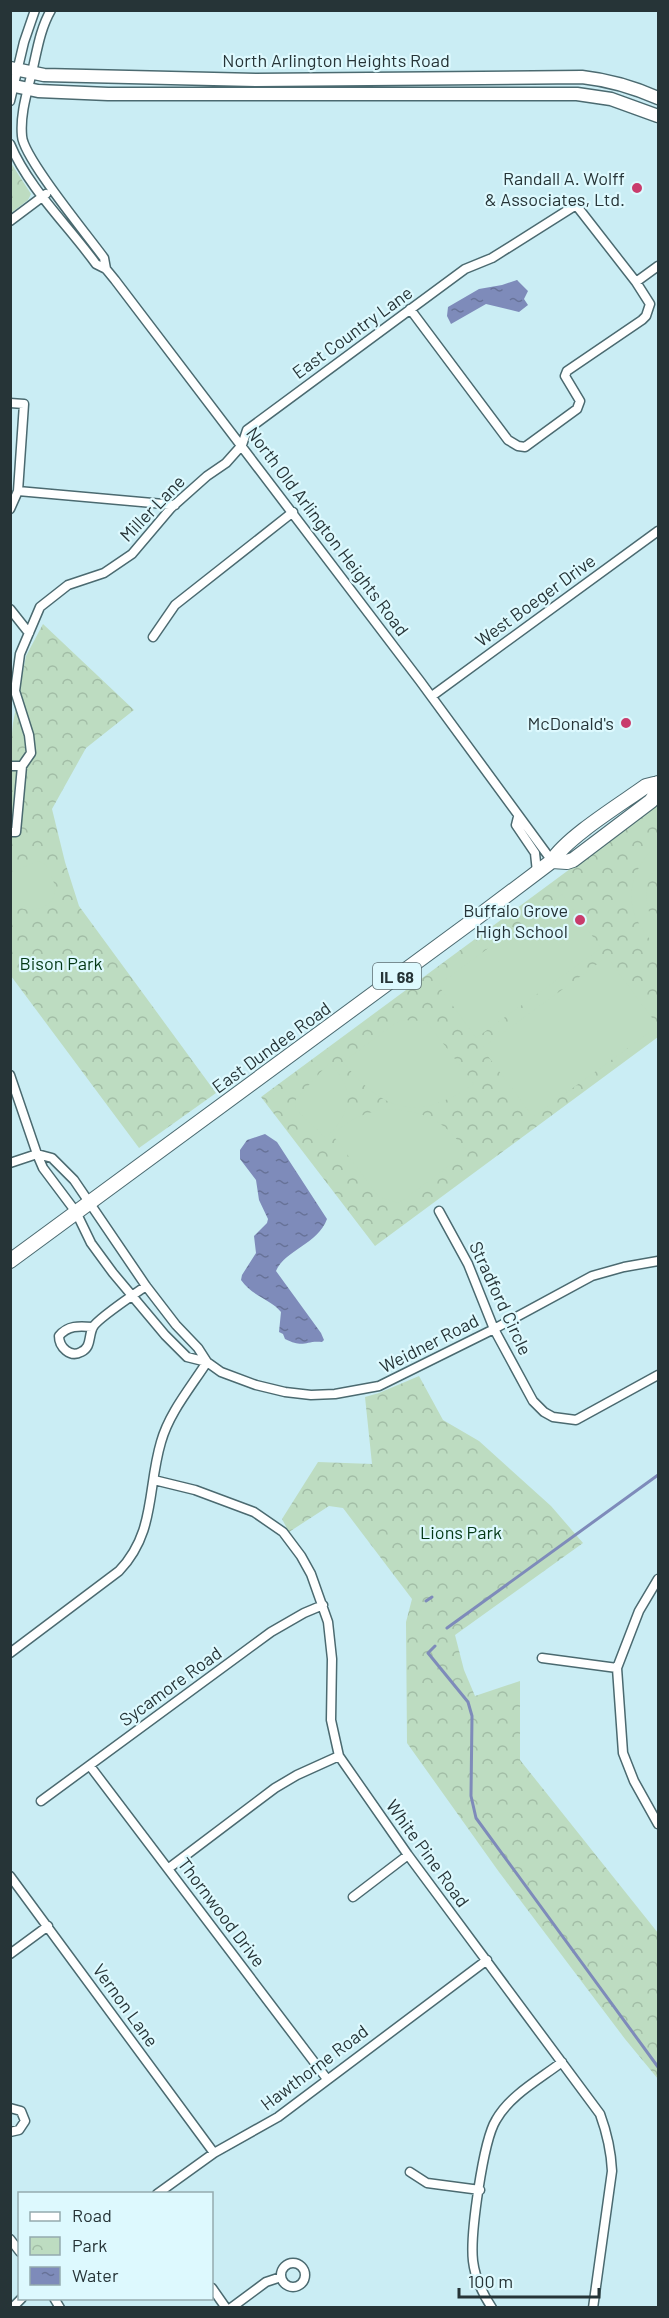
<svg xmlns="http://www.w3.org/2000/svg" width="669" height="2318" viewBox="0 0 669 2318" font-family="Barlow,sans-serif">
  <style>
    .park { fill: url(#park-crowns) }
    .pitch { fill: #bddcc1 }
    .water { fill: url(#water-ripples) }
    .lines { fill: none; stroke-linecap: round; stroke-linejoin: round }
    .stream { stroke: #7e8bba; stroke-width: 3 }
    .minor-casing { stroke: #4b6a70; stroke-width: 11 }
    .secondary-casing { stroke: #4b6a70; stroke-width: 15 }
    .primary-casing { stroke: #4b6a70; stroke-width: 16 }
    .minor { stroke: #fff; stroke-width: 8 }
    .secondary { stroke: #fff; stroke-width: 12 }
    .primary { stroke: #fff; stroke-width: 14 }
    .poi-dot { fill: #c93c6c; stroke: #ddf9fe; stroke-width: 2 }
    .labels { text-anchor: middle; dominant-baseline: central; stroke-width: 4.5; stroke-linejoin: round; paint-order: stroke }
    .shield { fill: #ddf9fe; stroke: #5d6f73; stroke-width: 1.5 }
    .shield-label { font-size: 16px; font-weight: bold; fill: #263437 }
    .street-label { font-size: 18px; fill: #263437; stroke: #ddf9fe }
    .poi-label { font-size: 18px; fill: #263437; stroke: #ddf9fe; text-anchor: end }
    .park-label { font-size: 18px; fill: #033815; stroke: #ddf9fe }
  </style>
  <defs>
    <pattern id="park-crowns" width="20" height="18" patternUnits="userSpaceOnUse" patternTransform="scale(1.5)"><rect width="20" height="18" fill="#bddcc1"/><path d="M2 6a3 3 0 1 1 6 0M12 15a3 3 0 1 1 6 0" fill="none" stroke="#a2bda6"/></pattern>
    <pattern id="water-ripples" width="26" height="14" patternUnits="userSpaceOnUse" patternTransform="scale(1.5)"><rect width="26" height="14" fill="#7e8bba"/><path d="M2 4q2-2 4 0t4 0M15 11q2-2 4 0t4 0" fill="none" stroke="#677298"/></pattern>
  </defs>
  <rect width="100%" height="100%" fill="#caedf4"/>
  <path class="park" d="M11 163 31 194 28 200 11 213Z
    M43 624 134 710 86 748 52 809 65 862 79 906 216 1093 139 1148 11 976 10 755 13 723 26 656Z
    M658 804V1037L375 1246 261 1097Z
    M419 1376 443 1420 479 1441 551 1506 583 1543 455 1635 464 1670 475 1696 520 1681V1760L658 1933V2079L625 2039 499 1872 407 1743 406 1622 412 1599 343 1508 329 1506 289 1532 282 1519 318 1462 372 1464 365 1397 379 1393Z"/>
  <path class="pitch" d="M658 845V864L648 880 646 897 649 912 658 926V950C651 940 641 929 636 918 624 892 637 861 658 845Z
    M39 861 46 865C49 872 56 883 55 891 55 911 19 916 11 900 8 893 10 880 11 872Z
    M562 894 601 948 476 1038 438 985Z
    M607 957 658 1026 533 1117 482 1048Z
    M400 1020 426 1021 474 1084C418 1122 385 1113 343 1062Z
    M329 1063C357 1089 351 1114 326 1138L295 1109 296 1099Z
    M392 1109C432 1113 443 1122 468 1152L399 1203 379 1197 332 1134C351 1119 367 1110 392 1109Z"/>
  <path class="water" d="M517 280 528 291 524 299 528 305 519 312 486 304 451 324 447 316 448 307 479 289 502 285Z
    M265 1134 277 1142 327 1219C318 1244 285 1250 276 1271L321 1333 324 1340 322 1342C305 1340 305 1349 285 1339L283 1334 279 1332 281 1312C272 1300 253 1297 241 1280L242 1275 256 1253 254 1236 267 1223 268 1219 259 1200 256 1180 240 1159V1150L247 1140Z"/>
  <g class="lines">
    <path class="stream" d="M426 1601 432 1597
      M447 1628 658 1475
      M435 1646 428 1653 468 1702 472 1716 471 1796 476 1818 658 2067"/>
    <g class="minor-casing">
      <path id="minor" d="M51 10C40 29 37 51 32 72 27 93 20 114 22 136 23 157 88 236 104 258L106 269
        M10 101 24 42 35 10
        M10 144C29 189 68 225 96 264L106 269 115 280 420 681 552 861
        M10 221 46 194
        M636 282 658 266
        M10 403 24 404 18 491 10 509
        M18 491 175 505
        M10 609 29 633
        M153 637 175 605 293 512
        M432 696 658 531
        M10 766H22
        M518 817 516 825 535 853 537 872
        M10 832H16L22 766 31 753 29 735 15 691 20 654 40 607 68 585 104 573 132 554 171 508 207 476 226 463 242 445 247 430 465 269 492 258 576 205 636 282 650 304 646 316 642 320 567 371 565 376 580 401 577 409 525 447 518 446 508 440 410 309
        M10 1075 37 1154 10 1163
        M439 1211 468 1264 494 1329 533 1401 544 1412 553 1417 576 1420 658 1375
        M93 1327C79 1326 68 1325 59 1336 59 1347 70 1358 81 1352 92 1347 88 1336 93 1327 97 1319 136 1293 146 1286
        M207 1362 198 1348 176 1325 146 1286 74 1180 52 1158 37 1154 43 1168 76 1212 91 1243 113 1273 165 1335 187 1357 207 1362 221 1372 256 1385 285 1392 311 1395 335 1394 379 1386 494 1329 592 1276 624 1267 658 1261
        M154 1480 195 1490 254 1512 283 1532 301 1556 311 1574 328 1622 332 1659 331 1720 339 1756 408 1855 600 2114C607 2133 611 2150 612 2171L593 2308
        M658 1579 639 1611 617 1668 623 1753 634 1781 658 1824
        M10 1653 119 1571C156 1532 147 1489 161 1442 169 1413 191 1387 207 1362
        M542 1658 617 1668
        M90 1766 327 2079
        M41 1801 271 1632 304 1613 323 1605
        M169 1868 275 1788 297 1775 339 1756
        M10 1876 214 2153
        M353 1897 408 1855
        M10 1954 48 1926
        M10 2108 21 2111 25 2121 19 2130 10 2132
        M410 2172 427 2183 480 2190
        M157 2194 214 2153 278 2117 487 1960
        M10 2239 20 2252
        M281 2275a12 12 0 1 1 24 0a12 12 0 1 1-24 0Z
        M212 2288 226 2308
        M54 2298 60 2308
        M12 2308 22 2298
        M231 2308 266 2282 281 2277
        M492 2308C482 2293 475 2278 473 2261 470 2235 483 2141 496 2120 510 2095 540 2079 562 2062"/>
    </g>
    <g class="secondary-casing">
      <path id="secondary" d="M10 68 44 75 256 80 582 77C609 80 633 87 658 98
        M10 85 38 91 108 94H577L611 99 658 116"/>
    </g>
    <g class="primary-casing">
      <path id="primary" d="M552 861 567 862 573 860 651 801 658 791V783
        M10 1261 475 919 552 861C567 837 621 804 646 786L658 783"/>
    </g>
    <use href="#minor" class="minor"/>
    <use href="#secondary" class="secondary"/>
    <use href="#primary" class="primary"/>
  </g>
  <g class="poi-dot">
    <circle cx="637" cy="188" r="6"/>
    <circle cx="626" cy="723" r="6"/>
    <circle cx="580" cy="920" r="6"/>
  </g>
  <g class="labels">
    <rect class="shield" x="373" y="963" width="48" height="26" rx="4.5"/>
    <g class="shield-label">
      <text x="397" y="976">IL 68</text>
    </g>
    <g class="street-label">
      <text x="336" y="60">North Arlington Heights Road</text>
      <text transform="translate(352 332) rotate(-36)">East Country Lane</text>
      <text transform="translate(152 508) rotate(-46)">Miller Lane</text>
      <text transform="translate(328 531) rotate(53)">North Old Arlington Heights Road</text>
      <text transform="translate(535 600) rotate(-36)">West Boeger Drive</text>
      <text transform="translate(271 1047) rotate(-36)">East Dundee Road</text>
      <text transform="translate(501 1298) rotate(65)">Stradford Circle</text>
      <text transform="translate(429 1343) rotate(-27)">Weidner Road</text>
      <text transform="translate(170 1686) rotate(-36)">Sycamore Road</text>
      <text transform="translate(428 1853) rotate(54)">White Pine Road</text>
      <text transform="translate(222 1912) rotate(53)">Thornwood Drive</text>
      <text transform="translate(126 2005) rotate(54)">Vernon Lane</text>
      <text transform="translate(314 2067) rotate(-37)">Hawthorne Road</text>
    </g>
    <g class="poi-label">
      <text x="625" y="178">Randall A. Wolff<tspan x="625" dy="21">&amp; Associates, Ltd.</tspan></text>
      <text x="614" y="723">McDonald's</text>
      <text x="568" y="910">Buffalo Grove<tspan x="568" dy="21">High School</tspan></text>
    </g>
    <g class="park-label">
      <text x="61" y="963">Bison Park</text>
      <text x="461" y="1532">Lions Park</text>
    </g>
  </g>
  <rect width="669" height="2318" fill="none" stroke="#263437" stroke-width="24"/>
  <rect x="18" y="2192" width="195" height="108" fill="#ddf9fe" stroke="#94aaae" stroke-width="1.5"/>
  <rect x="30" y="2212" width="30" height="9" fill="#ffffff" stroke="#94aaae" stroke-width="1.5"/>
  <text x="72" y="2222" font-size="18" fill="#263437">Road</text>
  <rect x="30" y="2237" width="30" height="18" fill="url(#park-crowns)" stroke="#94aaae" stroke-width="1.5"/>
  <text x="72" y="2252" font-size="18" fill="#263437">Park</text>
  <rect x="30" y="2267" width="30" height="18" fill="url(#water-ripples)" stroke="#94aaae" stroke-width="1.5"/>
  <text x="72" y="2282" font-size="18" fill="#263437">Water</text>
  <path d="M459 2288v9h140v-9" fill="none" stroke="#263437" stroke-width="3"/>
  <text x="468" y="2288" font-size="18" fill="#263437" stroke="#ddf9fe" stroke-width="4.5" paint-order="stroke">100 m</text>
</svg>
